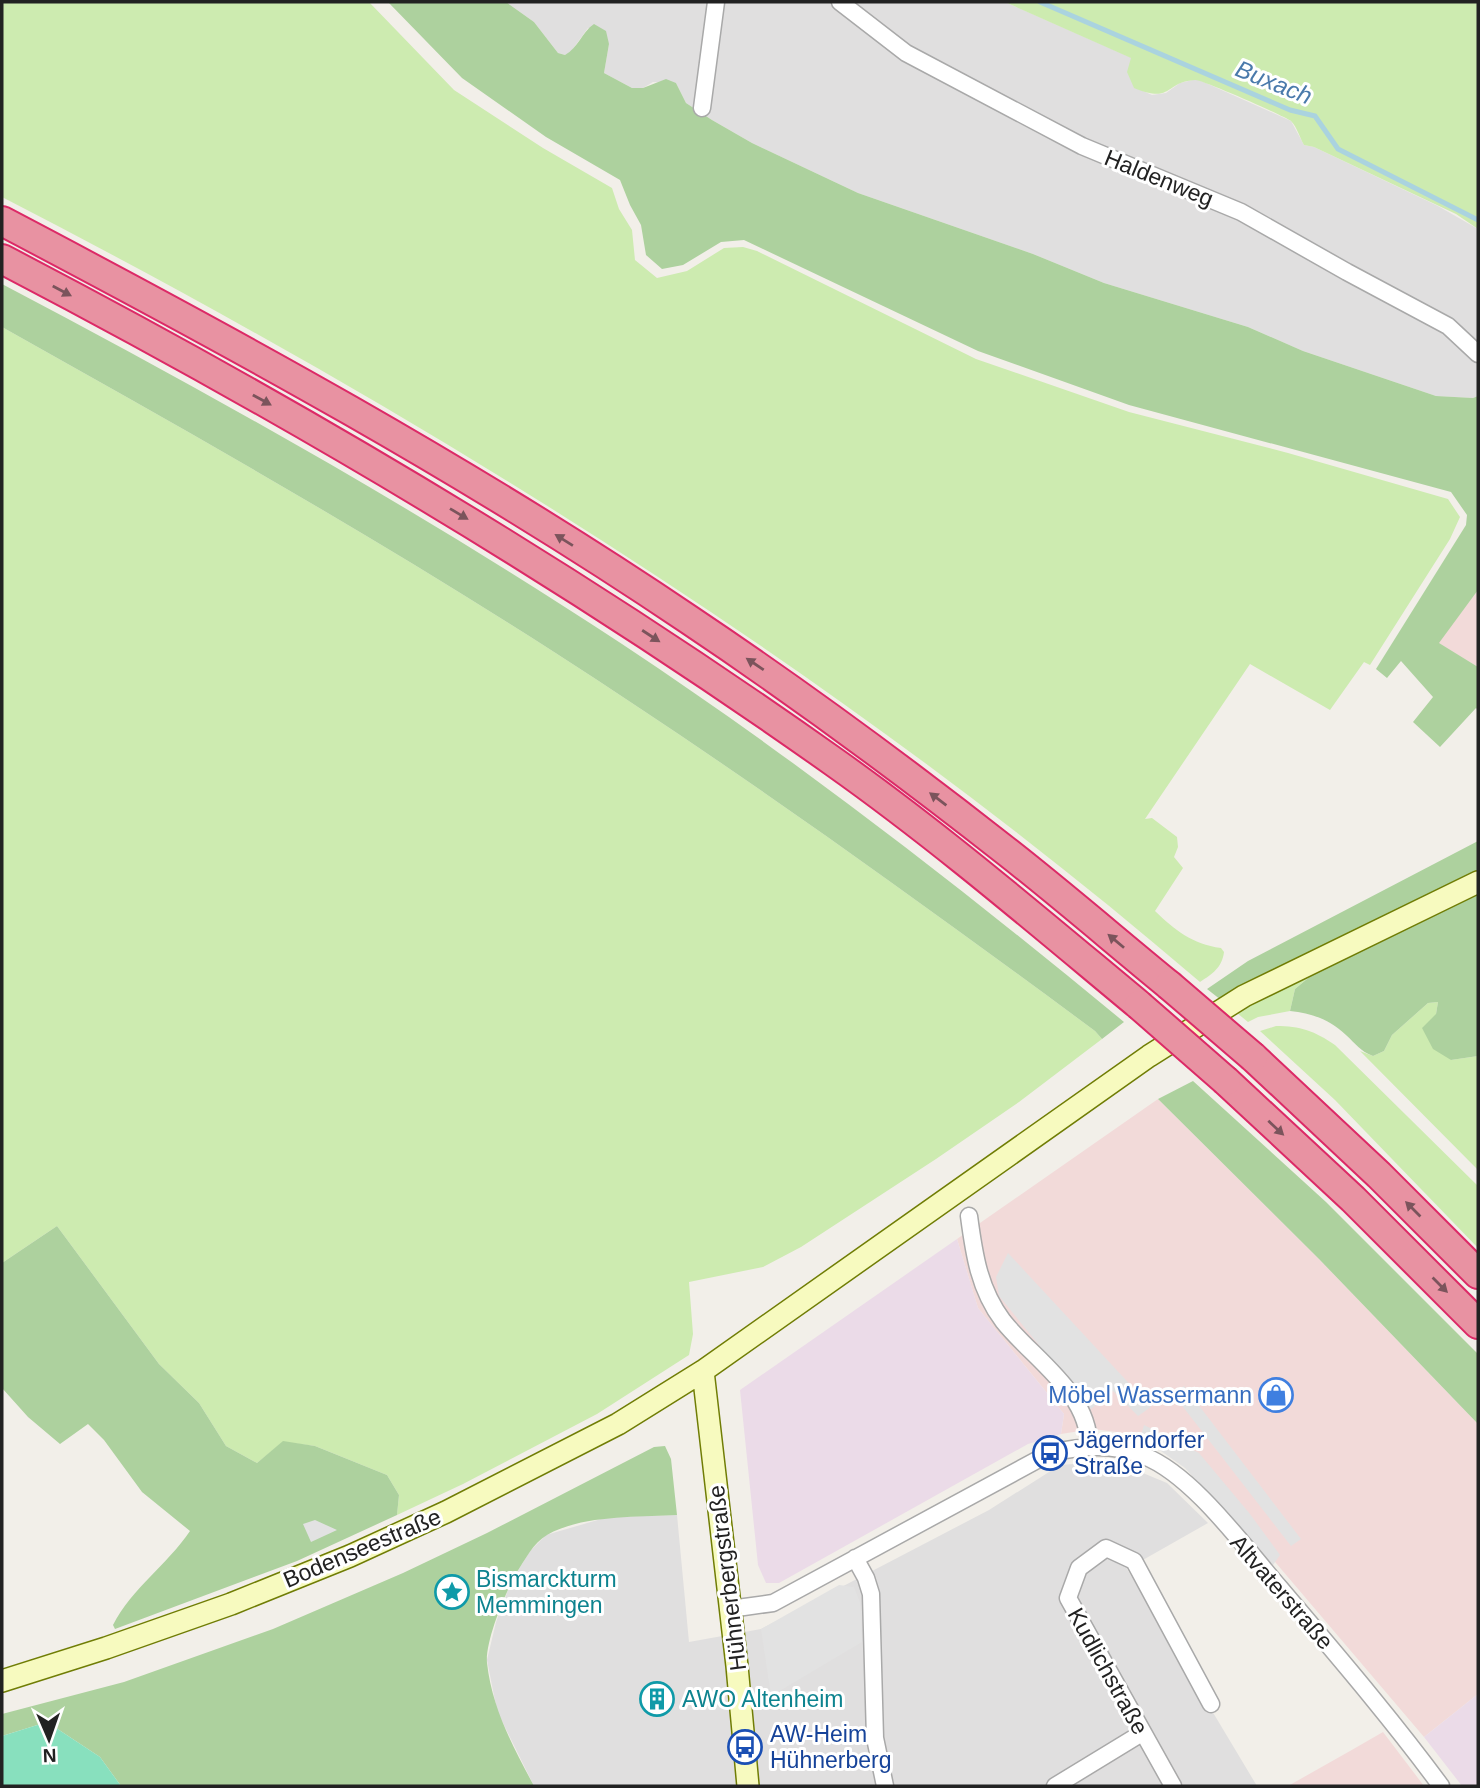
<svg xmlns="http://www.w3.org/2000/svg" width="1480" height="1788" viewBox="0 0 1480 1788" font-family="Arial,sans-serif">
  <style>
    .residential { fill: #e0dfdf }
    .commercial { fill: #f2dad9 }
    .industrial { fill: #ebdbe8 }
    .grass { fill: #cdebb0 }
    .forest { fill: #add19e }
    .pitch { fill: #88e0be }
    .parking { fill: #e2e2e2 }
    .lines { fill: none; stroke-linecap: round; stroke-linejoin: round }
    .stream { stroke: #aad3df; stroke-width: 5 }
    .street-casing { stroke: #a9a9a9; stroke-width: 19 }
    .secondary-casing { stroke: #707d05; stroke-width: 24 }
    .highway-casing { stroke: #dc2a67; stroke-width: 32 }
    .street { stroke: #fff; stroke-width: 16 }
    .secondary { stroke: #f7fabf; stroke-width: 21 }
    .highway { stroke: #e892a2; stroke-width: 28 }
    .highway-bridge-casing { stroke: #dc2a67; stroke-width: 32; stroke-linecap: butt }
    .highway-bridge { stroke: #e892a2; stroke-width: 28 }
    .oneway { fill: #7b545c }
    .labels { text-anchor: middle; dominant-baseline: central; stroke-width: 6; stroke-linejoin: round; paint-order: stroke }
    .street-label { font-size: 23px; fill: #222; stroke: #fff }
    .shop-label { font-size: 23px; fill: #366cbe; stroke: #fff; text-anchor: end }
    .transit-label { font-size: 23px; fill: #164399; stroke: #fff; text-anchor: start }
    .culture-label { font-size: 23px; fill: #0d838f; stroke: #fff; text-anchor: start }
    .water-label { font-size: 24px; font-style: italic; fill: #4a7aab; stroke: #fff }
  </style>
  <rect width="100%" height="100%" fill="#f2efe9"/>
  <path class="residential" d="M506 2H1005L1132 58 1134 87 1152 95 1166 93 1180 83 1197 79 1291 121 1304 145 1314 147 1438 206 1478 229V396L1473 398 1436 396 1303 351 1248 327 1104 283 1033 254 858 193 752 143 712 120 686 103 676 83 653 82 643 88H632L604 73 609 44 588 28 570 53 565 55 558 53 534 22Z
    M1114 1461 1167 1483 1208 1523 1127 1569 1257 1786H534L497 1711 487 1660 496 1622 511 1582 530 1551 546 1535 608 1517 677 1515 689 1642 761 1629 989 1510 1060 1465Z"/>
  <path class="commercial" d="M1478 590V667L1438 643Z
    M1158 1099 1319 1259 1478 1424V1694L1424 1737 1208 1483 1155 1445 1124 1433 1093 1429 1061 1434 1064 1414 978 1308 957 1239Z
    M1383 1732 1424 1786H1288L1350 1751Z"/>
  <path class="industrial" d="M957 1239 978 1308 1064 1414 1061 1434 1028 1444 779 1583H766L758 1565 740 1390Z
    M1478 1694V1786H1462L1424 1737Z"/>
  <path class="grass" d="M2 2H369L454 90 543 148 612 188 619 209 632 230 635 260 657 278 687 271 724 248 743 247 757 251 976 359 1129 412 1288 453 1448 499 1460 517 1450 539 1370 665 1364 662 1330 710 1250 664 1145 819 1152 818 1177 837 1178 847 1174 857 1183 868 1155 911C1175 930 1192 944 1221 948L1224 952C1222 968 1212 974 1200 982 836 670 427 416 2 197Z
    M1005 2H1478V229L1456 214 1314 147 1304 145C1300 138 1297 127 1291 121 1284 116 1201 79 1195 80 1164 82 1173 104 1134 88L1127 72 1131 58Z
    M2 327C188 431 375 537 554 652 739 771 918 900 1095 1031L1102 1039 1019 1102 936 1159 801 1247 763 1267 689 1282 693 1334 689 1355 597 1414 463 1484 397 1515 399 1495 387 1475 315 1446 283 1442 257 1463 226 1446 199 1403 159 1364 57 1226 2 1263Z
    M1313 974 1295 989 1290 1011 1258 1017 1248 1022 1237 1013 1280 988Z
    M1438 1002 1436 1014 1451 1060 1478 1056V1170L1360 1051 1373 1056 1384 1051 1392 1035 1428 1003Z
    M1276 1026C1300 1026 1315 1031 1335 1045L1478 1186V1248L1335 1100 1260 1031Z"/>
  <path class="forest" d="M388 2H506L534 22 558 53 565 55C578 48 582 32 594 24L606 31 609 44 604 73 632 88H643L666 79 676 83 686 103 712 120 752 143 858 193 1033 254 1104 283 1248 327 1303 351 1436 396 1473 398 1478 396V590L1439 643 1478 667V710L1476 708 1440 747 1413 722 1433 697 1401 661 1387 678 1376 669 1466 525 1467 515 1451 492 1129 405 978 351 744 240 721 242 683 265 662 269 646 255 641 225 630 205 620 180 546 137 462 78Z
    M2 284C213 395 422 512 622 644 797 760 962 888 1124 1022L1102 1039 1095 1031C918 900 739 771 554 652 375 537 188 431 2 327Z
    M1478 841V870L1221 1000 1207 989 1248 961Z
    M1478 894V1056L1451 1060 1433 1049 1422 1028 1436 1014 1438 1002 1428 1003 1392 1035 1384 1051 1373 1056C1360 1051 1356 1044 1346 1035 1330 1020 1312 1013 1290 1011L1295 989 1313 974Z
    M1193 1081 1326 1202 1478 1354V1424L1319 1259 1158 1099Z
    M57 1226 159 1364 199 1403 226 1446 257 1463 283 1441 315 1446 387 1475 399 1495 397 1515 297 1561 115 1629 113 1625C132 1588 167 1565 190 1531L142 1492 104 1440 88 1424 60 1444 28 1417 2 1388V1263Z
    M665 1446 671 1459 677 1515C639 1517 581 1515 547 1535 533 1543 525 1560 517 1572 506 1591 485 1641 487 1663 492 1708 513 1747 534 1786H121L100 1757 47 1722 2 1736V1714L124 1682 273 1629 403 1573 487 1533 654 1447Z"/>
  <path class="pitch" d="M47 1722 100 1757 121 1786H2V1736Z"/>
  <path class="parking" d="M1008 1253 1151 1407 1138 1416 1113 1391 1091 1409 999 1296 996 1277Z
    M1184 1386 1301 1539 1291 1546 1173 1394Z
    M1144 1425 1199 1453 1250 1514 1280 1555 1273 1565 1185 1468 1158 1449 1139 1443Z
    M315 1520 337 1530 311 1542 303 1524Z
    M839 1585 854 1587 860 1602 862 1642 771 1696 761 1629Z"/>
  <g class="lines">
    <path class="stream" d="M1040 2 1290 110 1315 116 1338 149 1478 220"/>
    <g class="street-casing">
      <path id="street" d="M840 2 906 53 1082 146 1241 212 1347 272 1448 326 1478 354
        M702 108 716 2
        M969 1216C974 1254 979 1289 1003 1321 1033 1359 1089 1392 1089 1446
        M855 1558 866 1578 871 1594 875 1738 885 1786
        M730 1609 773 1603 1050 1453C1082 1446 1112 1443 1144 1456 1193 1475 1245 1548 1280 1588 1335 1653 1391 1718 1441 1786
        M1055 1786 1142 1733
        M1173 1786 1068 1598 1079 1568 1106 1548 1134 1561 1211 1704"/>
    </g>
    <g class="secondary-casing">
      <path id="secondary" d="M703 1371 737 1666 748 1786
        M2 1681 106 1648 231 1604 350 1556 446 1512 618 1424 703 1371 1149 1056 1244 996 1478 882"/>
    </g>
    <g class="highway-casing">
      <path id="highway" d="M2 221C236 344 469 471 688 619 797 692 903 770 1006 851 1061 894 1114 940 1169 985
        M2 259C290 409 569 574 834 762 940 837 1039 922 1139 1005
        M1253 1057 1379 1175 1478 1274
        M1226 1081 1353 1199 1478 1324"/>
    </g>
    <use href="#street" class="street"/>
    <use href="#secondary" class="secondary"/>
    <use href="#highway" class="highway"/>
    <g class="highway-bridge-casing">
      <path id="highway-bridge" d="M1169 985 1253 1057
        M1139 1005 1226 1081"/>
    </g>
    <use href="#highway-bridge" class="highway-bridge"/>
  </g>
  <defs><path id="oneway-solid" d="M-6-.8H1V-3.2L6.5 0L1 3.2V.8H-6Z" transform="scale(1.75)"/></defs>
  <g class="oneway">
    <use href="#oneway-solid" transform="translate(62 291) rotate(28)"/>
    <use href="#oneway-solid" transform="translate(262 400) rotate(29)"/>
    <use href="#oneway-solid" transform="translate(459 514) rotate(31)"/>
    <use href="#oneway-solid" transform="translate(564 540) rotate(-148)"/>
    <use href="#oneway-solid" transform="translate(651 636) rotate(33)"/>
    <use href="#oneway-solid" transform="translate(755 664) rotate(-146)"/>
    <use href="#oneway-solid" transform="translate(938 799) rotate(-143)"/>
    <use href="#oneway-solid" transform="translate(1116 941) rotate(-140)"/>
    <use href="#oneway-solid" transform="translate(1276 1128) rotate(43)"/>
    <use href="#oneway-solid" transform="translate(1413 1209) rotate(-135)"/>
    <use href="#oneway-solid" transform="translate(1440 1285) rotate(45)"/>
  </g>
  <defs>
    <g id="shop-ring" transform="scale(1.75)"><circle r="9.5" fill="#fff" stroke="#3f7fe0" stroke-width="1.5"/><path d="M-5-2.5h2.3a2.7 3.5 0 0 1 5.4 0H5L5.5 6h-11ZM-1.5-2.5h3a1.5 2.3 0 0 0-3 0Z" fill="#3f7fe0"/></g>
    <g id="bus-ring" transform="scale(1.75)"><circle r="9.5" fill="#fff" stroke="#1a4fb4" stroke-width="1.5"/><path d="M-5-6H5V4H4V6H2V4H-2V6H-4V4H-5ZM-3.5-4V0h7V-4ZM-3.5 1.2v1.5H-2V1.2ZM2 1.2v1.5H3.5V1.2Z" fill="#1a4fb4"/></g>
    <g id="sight-ring" transform="scale(1.75)"><circle r="9.5" fill="#fff" stroke="#0f9aa8" stroke-width="1.5"/><path d="M0-6L1.8-2.2L6-1.7L2.9 1.2L3.7 5.4L0 3.3L-3.7 5.4L-2.9 1.2L-6-1.7L-1.8-2.2Z" fill="#0f9aa8"/></g>
    <g id="building-ring" transform="scale(1.75)"><circle r="9.5" fill="#fff" stroke="#0f9aa8" stroke-width="1.5"/><path d="M-4-6H4V6H1V3H-1V6H-4ZM-2.5-4.3h1.7v1.8h-1.7ZM.8-4.3h1.7v1.8H.8ZM-2.5-1h1.7V.8h-1.7ZM.8-1h1.7V.8H.8Z" fill="#0f9aa8"/></g>
  </defs>
  <g fill-rule="evenodd">
    <use href="#shop-ring" x="1276" y="1395"/>
    <use href="#bus-ring" x="1050" y="1453"/>
    <use href="#sight-ring" x="452" y="1592"/>
    <use href="#building-ring" x="657" y="1699"/>
    <use href="#bus-ring" x="745" y="1747"/>
  </g>
  <g class="labels">
    <g class="street-label">
      <text transform="translate(1159 178) rotate(22)">Haldenweg</text>
      <text transform="translate(362 1548) rotate(-23)">Bodenseestraße</text>
      <text transform="translate(727 1578) rotate(-97)">Hühnerbergstraße</text>
      <text transform="translate(1282 1592) rotate(49)">Altvaterstraße</text>
      <text transform="translate(1108 1671) rotate(61)">Kudlichstraße</text>
    </g>
    <g class="shop-label">
      <text x="1252" y="1395">Möbel Wassermann</text>
    </g>
    <g class="transit-label">
      <text x="1074" y="1440">Jägerndorfer<tspan x="1074" dy="26">Straße</tspan></text>
      <text x="770" y="1734">AW-Heim<tspan x="770" dy="26">Hühnerberg</tspan></text>
    </g>
    <g class="culture-label">
      <text x="476" y="1579">Bismarckturm<tspan x="476" dy="26">Memmingen</tspan></text>
      <text x="682" y="1699">AWO Altenheim</text>
    </g>
    <g class="water-label">
      <text transform="translate(1274 82) rotate(22)">Buxach</text>
    </g>
  </g>
  <rect width="1480" height="1788" fill="none" stroke="#222222" stroke-width="7"/>
  <g transform="translate(49 1739) rotate(178)" stroke="#ffffff" stroke-width="5" paint-order="stroke">
  <path d="M0-5L12 26L0 18L-12 26Z" fill="#222222"/>
  <text y="-10" font-size="19" font-weight="bold" text-anchor="middle" fill="#222222">N</text>
  </g>
</svg>
